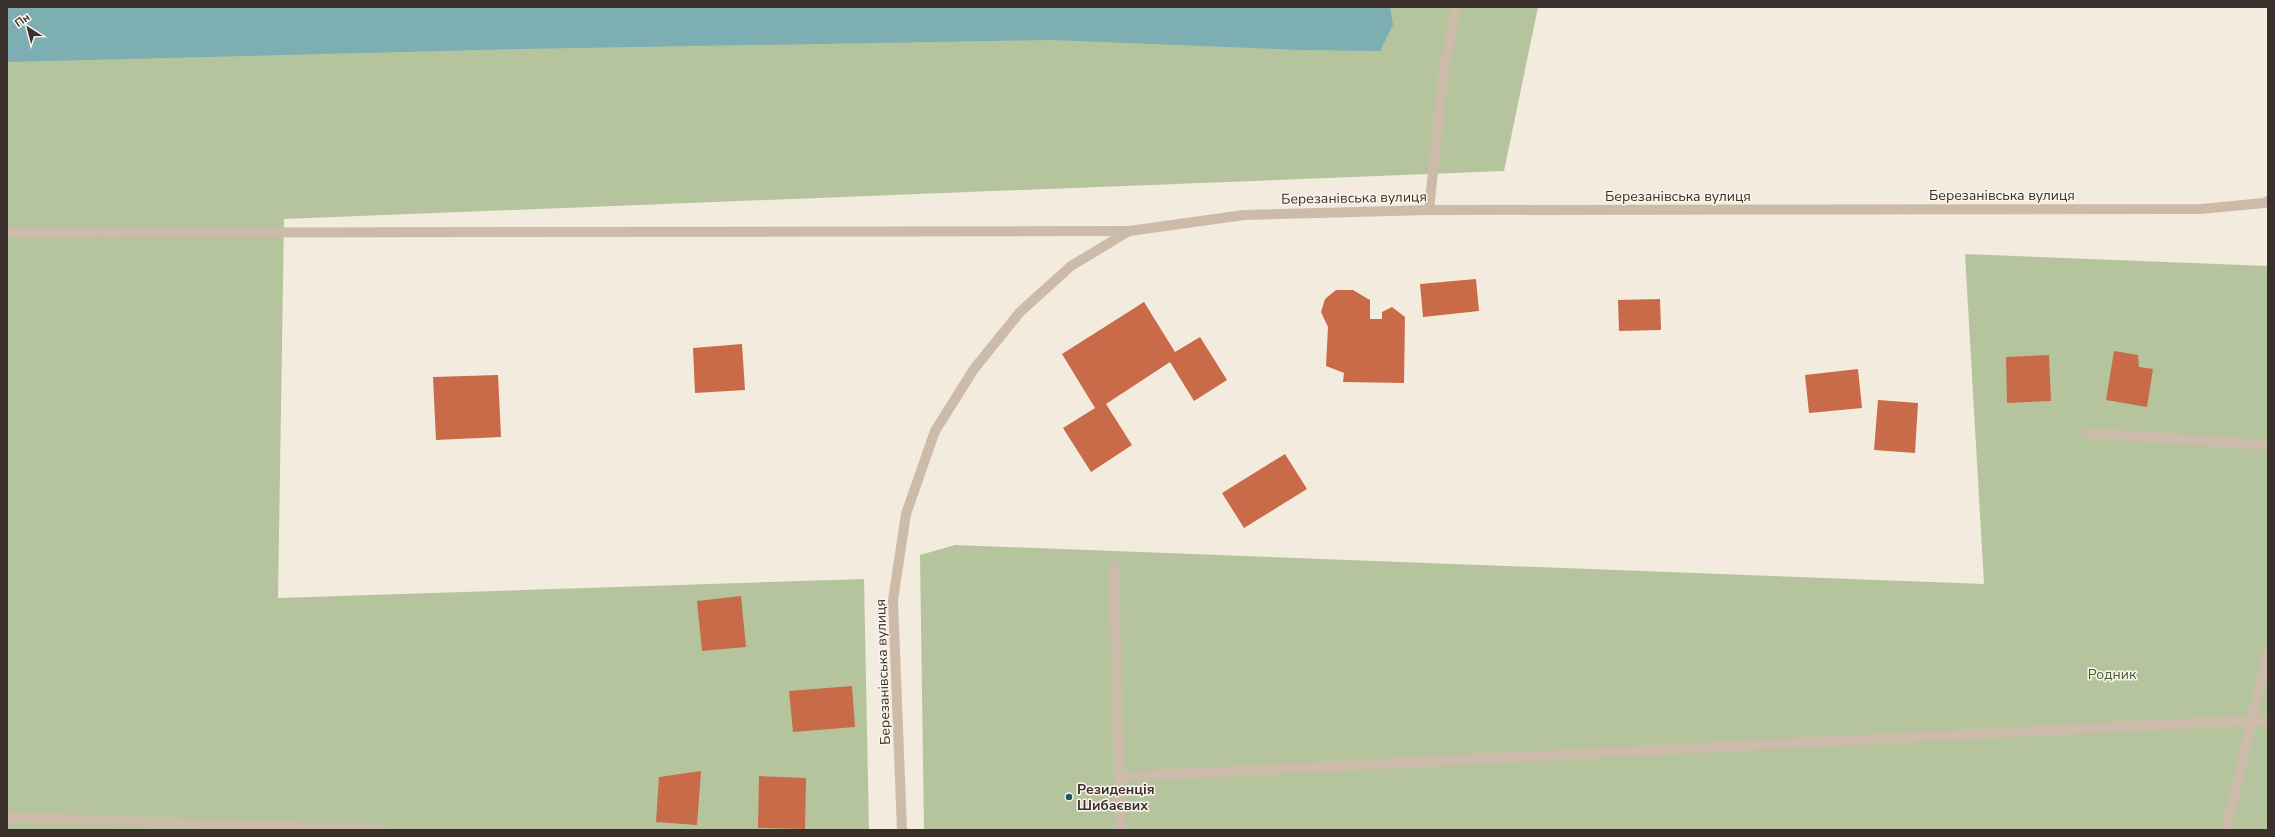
<svg xmlns="http://www.w3.org/2000/svg" width="2275" height="837" viewBox="0 0 2275 837" font-family="'Nunito Sans',sans-serif">
  <style>
    .green { fill: #b6c49e }
    .water { fill: #7daeb2 }
    .building { fill: #c96b48 }
    .lines { fill: none; stroke-linecap: round; stroke-linejoin: round }
    .lane { stroke: #cdbbaa; stroke-width: 10 }
    .street { stroke: #cdbbaa; stroke-width: 10 }
    .poi-dot { fill: #1e575d; stroke: #fbf4ec; stroke-width: 1.5 }
    .labels { text-anchor: middle; dominant-baseline: central; stroke-width: 3; stroke-linejoin: round; paint-order: stroke }
    .street-label { font-size: 14px; fill: #3a2f2a; stroke: #fbf4ec }
    .park-label { font-size: 14px; fill: #48592d; stroke: #fbf4ec }
    .poi-label { font-size: 14px; font-weight: bold; fill: #3a2f2a; stroke: #fbf4ec; text-anchor: start }
  </style>
  <rect width="100%" height="100%" fill="#f4ebdf"/>
  <path class="green" d="M7 7H1538L1504 171 284 219 278 598 864 579 869 830H7Z
    M1965 254 2268 266V830H924L920 555 955 545 1984 584Z"/>
  <path class="water" d="M129 7H1390L1393 25 1380 51 1301 50 1051 40 519 49 7 62V8Z"/>
  <path class="building" d="M1476 279 1479 311 1423 317 1420 284Z
    M1336 290H1353L1370 300V319H1382V312L1392 307 1405 317 1404 383 1343 382 1344 373 1326 366 1328 327 1321 312 1325 299Z
    M1660 299 1661 330 1619 331 1618 300Z
    M1144 302 1175 352 1200 337 1227 380 1194 401 1170 362 1106 404 1132 445 1091 472 1063 428 1095 408 1062 354Z
    M742 344 745 390 695 393 693 348Z
    M2114 351 2138 355 2139 367 2153 369 2147 407 2106 400Z
    M2049 355 2051 401 2007 403 2006 357Z
    M1858 369 1862 408 1809 413 1805 375Z
    M498 375 501 437 436 440 433 377Z
    M1878 400 1918 403 1915 453 1874 450Z
    M1285 454 1307 489 1244 528 1222 493Z
    M741 596 746 647 702 651 697 601Z
    M852 686 855 727 793 732 789 691Z
    M701 771 697 825 656 822 659 777Z
    M759 776 806 778 805 829 758 828Z"/>
  <g class="lines">
    <path class="lane" d="M1429 210 1443 75 1456 7
      M7 233 1129 231
      M2087 433 2268 445
      M1114 566 1120 830
      M1119 777 2254 720 2268 722
      M7 817 382 830
      M2226 830 2268 652"/>
    <path class="street" d="M902 830 893 600 906 514 935 431 974 369 1020 312 1071 266 1129 231 1244 215 1429 210 2201 209 2264 203 2268 201"/>
  </g>
  <circle class="poi-dot" cx="1069" cy="797" r="4"/>
  <g class="labels">
    <g class="street-label">
      <text x="2002" y="195">Березанівська вулиця</text>
      <text x="1678" y="196">Березанівська вулиця</text>
      <text transform="translate(1354 198) rotate(-1)">Березанівська вулиця</text>
      <text transform="translate(883 672) rotate(-92)">Березанівська вулиця</text>
    </g>
    <g class="park-label">
      <text x="2112" y="674">Родник</text>
    </g>
    <g class="poi-label">
      <text x="1077" y="789">Резиденція<tspan x="1077" dy="16">Шибаєвих</tspan></text>
    </g>
  </g>
  <rect width="2275" height="837" fill="none" stroke="#3a2f2a" stroke-width="16"/>
  <g transform="translate(28 28) rotate(324)" stroke="#fbf4ec" stroke-width="3" paint-order="stroke">
  <path d="M0-3L7 15L0 10L-7 15Z" fill="#3a2f2a"/>
  <text y="-6" font-size="11" font-weight="bold" text-anchor="middle" fill="#3a2f2a">Пн</text>
  </g>
</svg>
